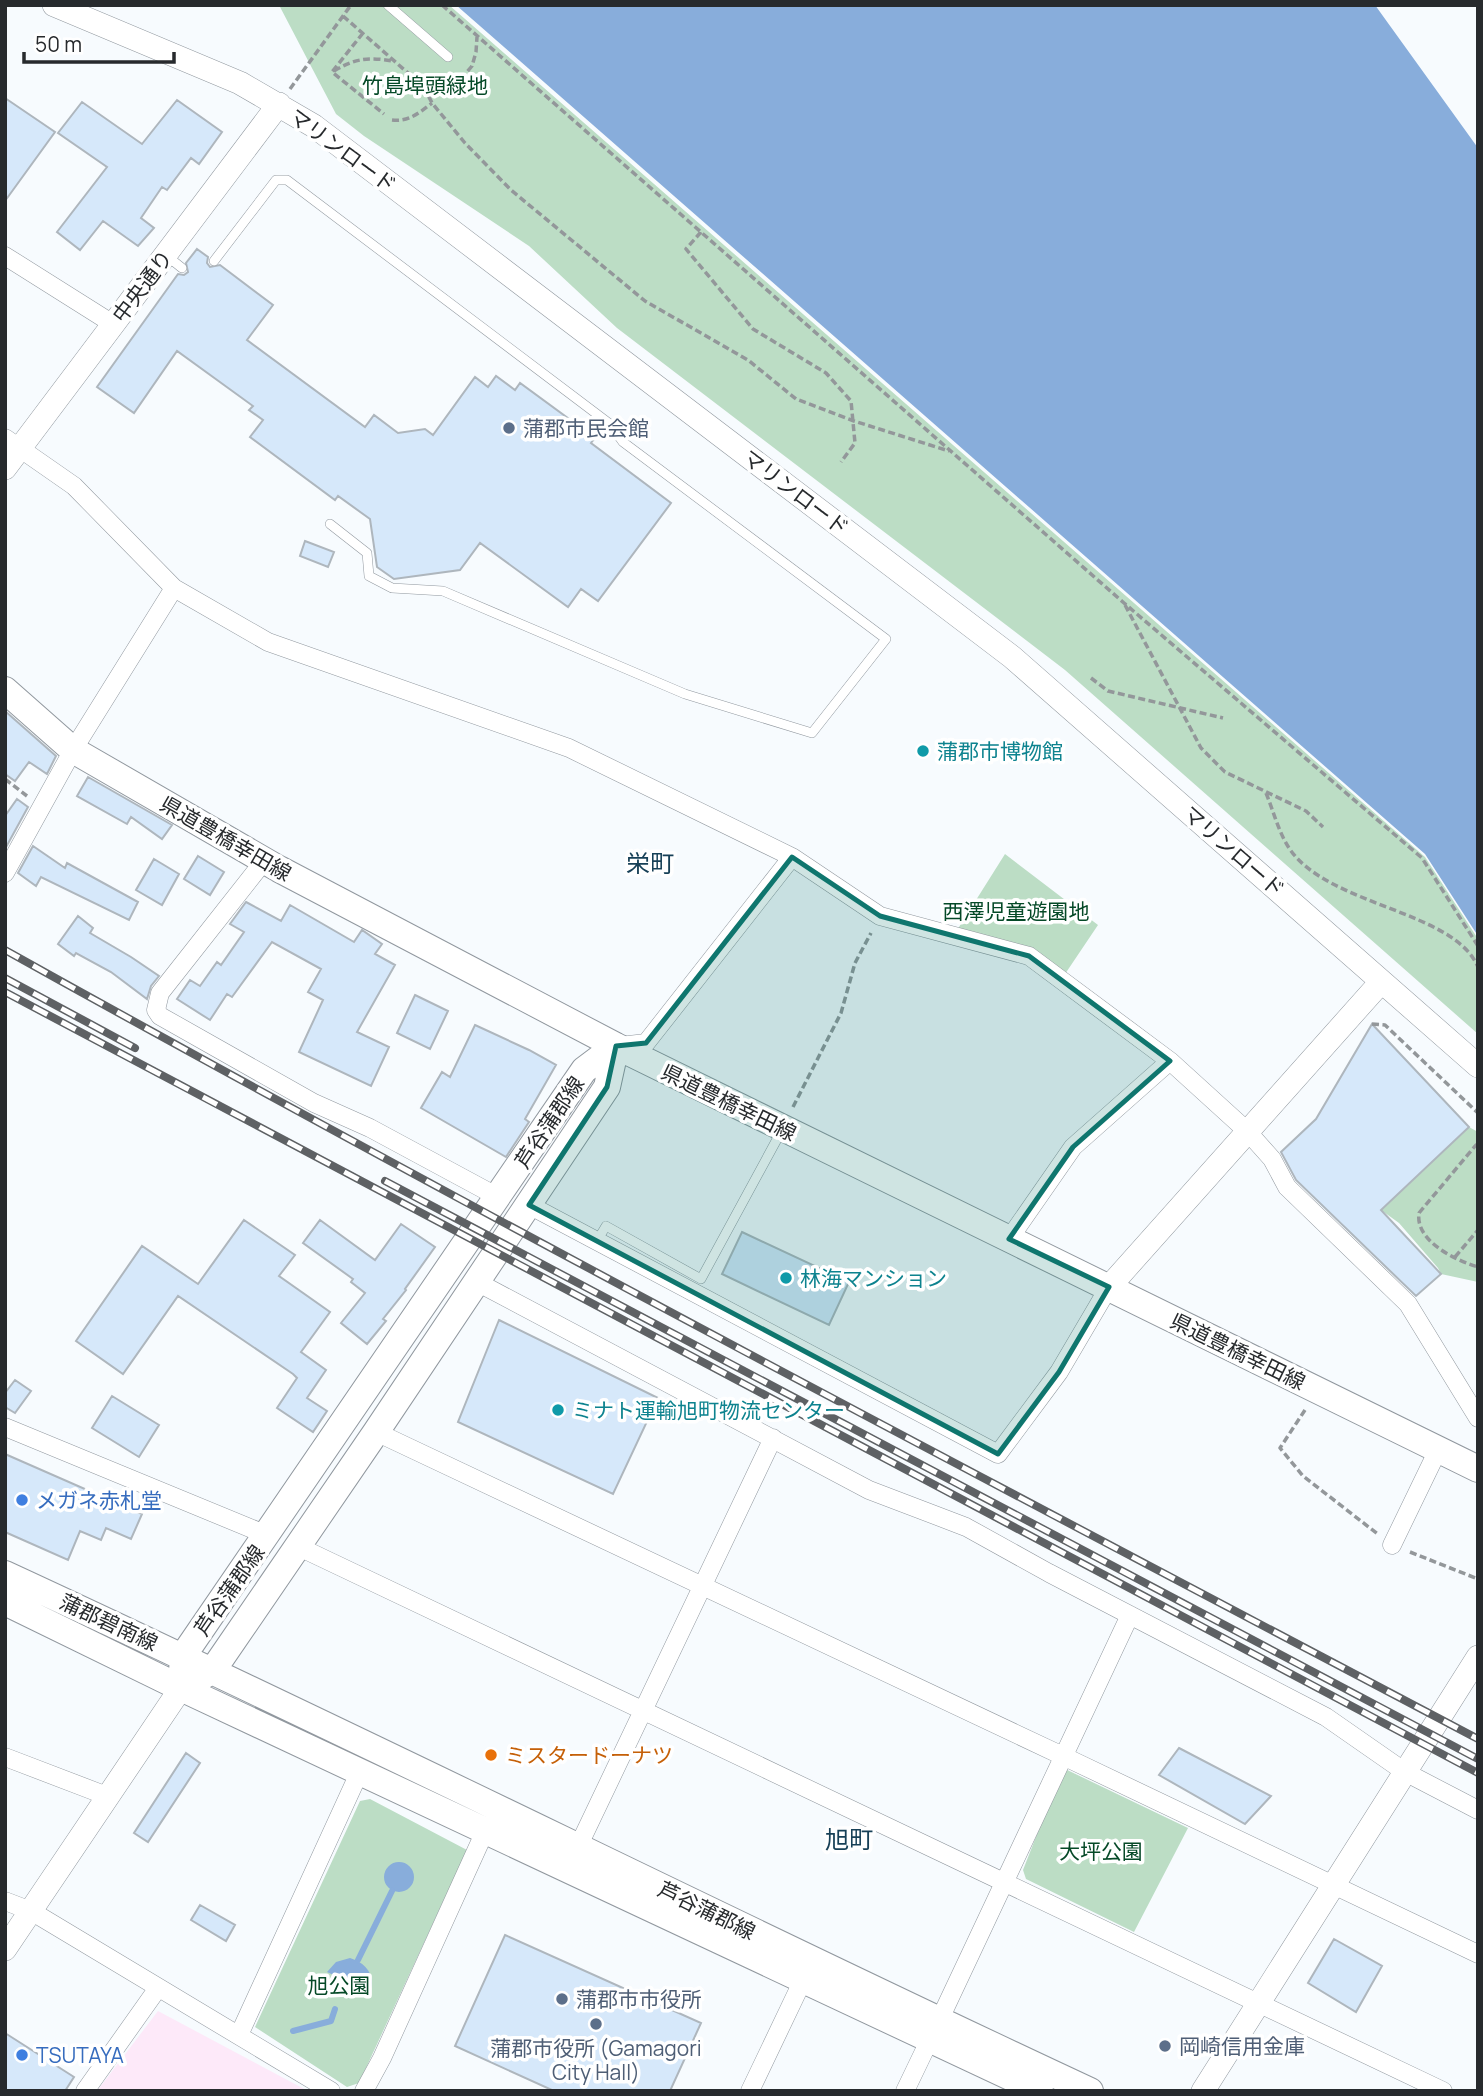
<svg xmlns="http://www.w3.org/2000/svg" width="1483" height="2096" viewBox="0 0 1483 2096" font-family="Manrope,'Noto Sans JP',sans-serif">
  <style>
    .education { fill: #fde9f9 }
    .green { fill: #bcddc5 }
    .water { fill: #88addb }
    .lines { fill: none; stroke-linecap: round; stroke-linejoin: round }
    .stream { stroke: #88addb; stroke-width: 6 }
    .building { fill: #d6e8fa; stroke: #aeb6bd; stroke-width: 2 }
    .service-casing { stroke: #91989f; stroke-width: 10 }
    .minor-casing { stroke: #91989f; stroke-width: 19 }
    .tertiary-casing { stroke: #91989f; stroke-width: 24 }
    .secondary-casing { stroke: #91989f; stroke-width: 28 }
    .path { stroke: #93979a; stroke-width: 3.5; stroke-dasharray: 7 3.5; stroke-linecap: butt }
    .service { stroke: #fff; stroke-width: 9 }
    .minor { stroke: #fff; stroke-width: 18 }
    .tertiary { stroke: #fff; stroke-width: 23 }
    .secondary { stroke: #fff; stroke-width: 26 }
    .rail-casing { stroke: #5e6164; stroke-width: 8 }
    .rail { stroke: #fff; stroke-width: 5; stroke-dasharray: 16; stroke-linecap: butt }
    .marked { fill: #0f766e; fill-opacity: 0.2; stroke: #0f766e; stroke-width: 5; stroke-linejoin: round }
    .service-dot { fill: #5c6f8a; stroke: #fff; stroke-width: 2.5 }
    .culture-dot { fill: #0f9aa8; stroke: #fff; stroke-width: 2.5 }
    .shop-dot { fill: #3f7fe0; stroke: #fff; stroke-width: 2.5 }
    .food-dot { fill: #e8710a; stroke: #fff; stroke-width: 2.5 }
    .labels { text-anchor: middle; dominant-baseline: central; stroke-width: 7; stroke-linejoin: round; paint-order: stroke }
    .park-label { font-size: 21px; fill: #054927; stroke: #fff }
    .street-label { font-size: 21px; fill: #272a2d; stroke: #fff }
    .service-label { font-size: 21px; fill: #4e5e75; stroke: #fff; text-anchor: start }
    .culture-label { font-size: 21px; fill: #0d838f; stroke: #fff; text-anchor: start }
    .shop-label { font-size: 21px; fill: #366cbe; stroke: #fff; text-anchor: start }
    .food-label { font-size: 21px; fill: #c56008; stroke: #fff; text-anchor: start }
    .quarter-label { font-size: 24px; fill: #174057; stroke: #fff }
  </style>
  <rect width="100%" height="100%" fill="#f7fbfe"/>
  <path class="education" d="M158 2011 308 2091H97Z"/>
  <path class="green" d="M279 5H449L1425 857 1478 939V1034L1065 670 617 328 529 246 364 136 336 114Z
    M1005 854 1098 925 1061 980 1029 956 954 935Z
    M1469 1127 1478 1132V1282L1441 1274 1438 1268 1399 1223 1381 1210Z
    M1063 1768 1188 1828 1134 1932 1026 1879 1023 1870Z
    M370 1799 467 1850 359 2083 347 2087 255 2027 360 1801Z"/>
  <path class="water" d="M456 5H1375L1478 148V936L1425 854Z
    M384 1877a15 15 0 1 1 30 0a15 15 0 1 1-30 0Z
    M350 1958C366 1963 376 1975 370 1992L327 1972 336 1962Z"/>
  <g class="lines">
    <path class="stream" d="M358 1960 392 1891
      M293 2031 331 2021 335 2009"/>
  </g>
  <path class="building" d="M5 98 55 132 5 201Z
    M177 100 222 132 199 164 191 158 167 190 162 187 141 218 154 228 138 246 103 221 80 250 57 232 107 167 58 133 82 102 142 144Z
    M197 249 208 257 207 263 210 267 220 265 273 305 247 340 365 427 374 415 398 433 425 429 433 435 475 377 488 387 496 376 515 390 520 383 595 438 591 443 671 503 598 601 581 589 568 607 480 543 460 570 394 579 377 567 370 519 338 496 335 500 250 437 263 420 249 410 253 406 177 351 134 413 97 387 178 274 184 275 188 272 186 263Z
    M305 541 334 552 328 567 300 556Z
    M5 711 56 756 47 774 29 762 15 781 5 774Z
    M88 777 172 825 162 839 131 817 127 824 77 796Z
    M17 799 28 807 5 849V816Z
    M33 846 65 868 67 863 138 902 129 920 41 877 36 886 18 873Z
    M198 856 224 872 210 895 184 879Z
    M154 859 179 874 162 905 136 890Z
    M246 902 281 921 290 905 354 942 362 930 382 944 375 954 395 965 357 1032 389 1047 371 1086 299 1052 323 1000 308 992 321 969 272 942 232 997 227 994 210 1020 177 999 190 980 200 986 217 962 221 965 244 932 230 924Z
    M78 916 93 928 90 933 131 957 159 976 151 986 147 999 111 972 76 953 74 956 58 944Z
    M415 995 448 1011 430 1049 397 1033Z
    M1372 1024 1469 1127 1381 1210 1441 1274 1416 1296 1296 1180 1281 1152 1316 1119Z
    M475 1025 529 1050 556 1065 525 1119 529 1122 506 1157 421 1108 442 1072 450 1077Z
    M244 1220 295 1255 279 1276 330 1312 301 1352 326 1370 307 1398 327 1411 313 1432 277 1408 297 1378 293 1374 178 1296 123 1374 76 1341 142 1246 198 1284Z
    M320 1220 375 1260 401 1224 435 1247 405 1289 406 1290 383 1319 386 1321 367 1344 341 1323 365 1293 351 1282 353 1279 303 1243Z
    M742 1232 849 1282 829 1325 722 1274Z
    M499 1320 658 1398 613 1494 458 1422Z
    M15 1380 31 1391 15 1413 5 1407V1393Z
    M112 1396 159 1425 139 1457 92 1428Z
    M5 1454 142 1514 131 1539 106 1528 101 1540 80 1531 68 1560 5 1532Z
    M1179 1748 1271 1796 1245 1824 1159 1775Z
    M186 1753 200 1763 148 1842 134 1833Z
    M200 1905 235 1925 226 1941 191 1920Z
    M505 1935 701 2023 670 2091H554L455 2046Z
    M1334 1939 1382 1966 1356 2012 1308 1983Z
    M5 2033 74 2077 65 2091H5Z"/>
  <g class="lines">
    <g class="service-casing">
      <path id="service" d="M388 5 448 57
        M167 256 182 268
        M214 261 276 180H287L610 424 623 442 886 639 812 733 685 694 443 591 392 588 369 576 367 553 330 524
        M597 1241 606 1226 701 1279 782 1130"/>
    </g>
    <g class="minor-casing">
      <path id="minor" d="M5 256 113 324
        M5 438 74 486 174 588 268 642 569 748 792 857 880 916 1029 956 1170 1061 1247 1131 1272 1159 1287 1187 1408 1304 1478 1418
        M264 861 160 993 156 1010 160 1016 314 1103 370 1128 498 1197
        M5 873 73 750 174 588
        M620 1046 646 1043 792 857
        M529 1205 998 1454 1059 1372 1109 1287
        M1009 1239 1073 1147 1170 1061
        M475 1281 869 1490 966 1527 1049 1573 1326 1717 1405 1772 1478 1810
        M5 1427 267 1535
        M376 1432 1065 1757 1478 1954
        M1392 1545 1438 1450
        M297 1546 1443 2091
        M5 1757 107 1796
        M578 1847 773 1438
        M5 1901 31 1911 331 2091
        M939 2021 1130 1615
        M239 2035 360 1771
        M85 2091 158 1988
        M364 2091 382 2058 486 1829
        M750 2091 803 1980
        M905 2091 930 2039"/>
    </g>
    <g class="tertiary-casing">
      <path id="tertiary" d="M54 5 240 83 314 126 1012 657 1478 1066
        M5 468 279 104
        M1109 1287 1381 982
        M5 1949 181 1688
        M1203 2091 1478 1657"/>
    </g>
    <g class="secondary-casing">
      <path id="secondary" d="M5 690 73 750 279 869 616 1046 1478 1469
        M5 1574C369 1742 727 1922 1090 2091
        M5 1602 181 1688 1040 2091
        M182 1673 183 1656 584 1070 616 1046
        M198 1679 213 1670 376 1432 607 1087 616 1046"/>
    </g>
    <path class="path" d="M442 5 1124 603 1422 858 1478 946
      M343 16 424 87 442 89 462 78 472 66 476 52 477 37
      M363 33 332 72 384 114
      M334 71C356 58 368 57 393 61
      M424 87 432 103 465 143 511 190 645 301 748 360 796 399 854 421 949 451
      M290 89 351 5
      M392 120C409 122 419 113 432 103
      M701 232 686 249 753 329 826 373 851 401 855 443 841 462
      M1125 605 1201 748 1225 772 1306 811 1323 827
      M1091 678 1108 691 1223 718
      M5 779 27 796
      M1266 793C1273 810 1279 833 1289 848 1327 906 1454 910 1478 967
      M1372 1024 1385 1025 1478 1113
      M793 1107 841 1013 855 963 871 933
      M1478 1146 1476 1145 1419 1213C1415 1241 1455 1260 1478 1267
      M1455 1257 1478 1230
      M1305 1410 1280 1448 1303 1476 1379 1535
      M1410 1552 1478 1579"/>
    <use href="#service" class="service"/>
    <use href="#minor" class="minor"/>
    <use href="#tertiary" class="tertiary"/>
    <use href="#secondary" class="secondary"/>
    <g class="rail-casing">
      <path id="rail" d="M5 950C492 1221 985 1479 1478 1739
        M5 978 135 1048
        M5 992 1478 1773
        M385 1181 1478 1759"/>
    </g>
    <use href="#rail" class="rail"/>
  </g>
  <path class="marked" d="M792 857 880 916 1029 956 1170 1061 1073 1147 1009 1239 1109 1287 1059 1372 998 1454 529 1205 607 1087 616 1046 646 1043Z"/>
  <g class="service-dot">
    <circle cx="509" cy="428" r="7"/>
    <circle cx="562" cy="1999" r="7"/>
    <circle cx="596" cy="2024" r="7"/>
    <circle cx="1165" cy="2046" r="7"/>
  </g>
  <g class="culture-dot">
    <circle cx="923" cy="751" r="7"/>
    <circle cx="786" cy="1278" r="7"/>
    <circle cx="558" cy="1410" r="7"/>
  </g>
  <g class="shop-dot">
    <circle cx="22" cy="1500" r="7"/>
    <circle cx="22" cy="2055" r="7"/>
  </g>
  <circle class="food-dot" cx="491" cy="1755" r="7"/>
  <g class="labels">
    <g class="park-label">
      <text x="425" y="85">竹島埠頭緑地</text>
      <text x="1016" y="911">西澤児童遊園地</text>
      <text x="1101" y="1851">大坪公園</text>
      <text x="339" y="1985">旭公園</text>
    </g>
    <g class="street-label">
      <text transform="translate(343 150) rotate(36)">マリンロード</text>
      <text transform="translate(142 286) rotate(-53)">中央通り</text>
      <text transform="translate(796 492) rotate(37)">マリンロード</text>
      <text transform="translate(226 838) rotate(30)">県道豊橋幸田線</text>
      <text transform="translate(1234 851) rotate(41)">マリンロード</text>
      <text transform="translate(729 1102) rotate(26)">県道豊橋幸田線</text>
      <text transform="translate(549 1122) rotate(-56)">芦谷蒲郡線</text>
      <text transform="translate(1238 1351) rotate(26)">県道豊橋幸田線</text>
      <text transform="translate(229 1590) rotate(-55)">芦谷蒲郡線</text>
      <text transform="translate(109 1622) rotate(25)">蒲郡碧南線</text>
      <text transform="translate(707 1910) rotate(26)">芦谷蒲郡線</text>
    </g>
    <g class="service-label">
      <text x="523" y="428">蒲郡市民会館</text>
      <text x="576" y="1999">蒲郡市市役所</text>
      <text x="1179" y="2046">岡崎信用金庫</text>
      <text x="596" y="2048" text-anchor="middle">蒲郡市役所 (Gamagori<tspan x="596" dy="24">City Hall)</tspan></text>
    </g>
    <g class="culture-label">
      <text x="937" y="751">蒲郡市博物館</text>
      <text x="800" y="1278">林海マンション</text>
      <text x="572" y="1410">ミナト運輸旭町物流センター</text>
    </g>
    <g class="shop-label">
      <text x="36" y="1500">メガネ赤札堂</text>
      <text x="36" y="2055">TSUTAYA</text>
    </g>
    <g class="food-label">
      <text x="505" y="1755">ミスタードーナツ</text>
    </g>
    <g class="quarter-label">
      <text x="650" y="862">栄町</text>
      <text x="849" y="1838">旭町</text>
    </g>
  </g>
  <rect width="1483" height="2096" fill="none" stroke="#272a2d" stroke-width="14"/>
  <path d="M24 52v10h150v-10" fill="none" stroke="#272a2d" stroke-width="3.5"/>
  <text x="35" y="52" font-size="21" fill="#272a2d" stroke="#ffffff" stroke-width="5" paint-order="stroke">50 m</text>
</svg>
